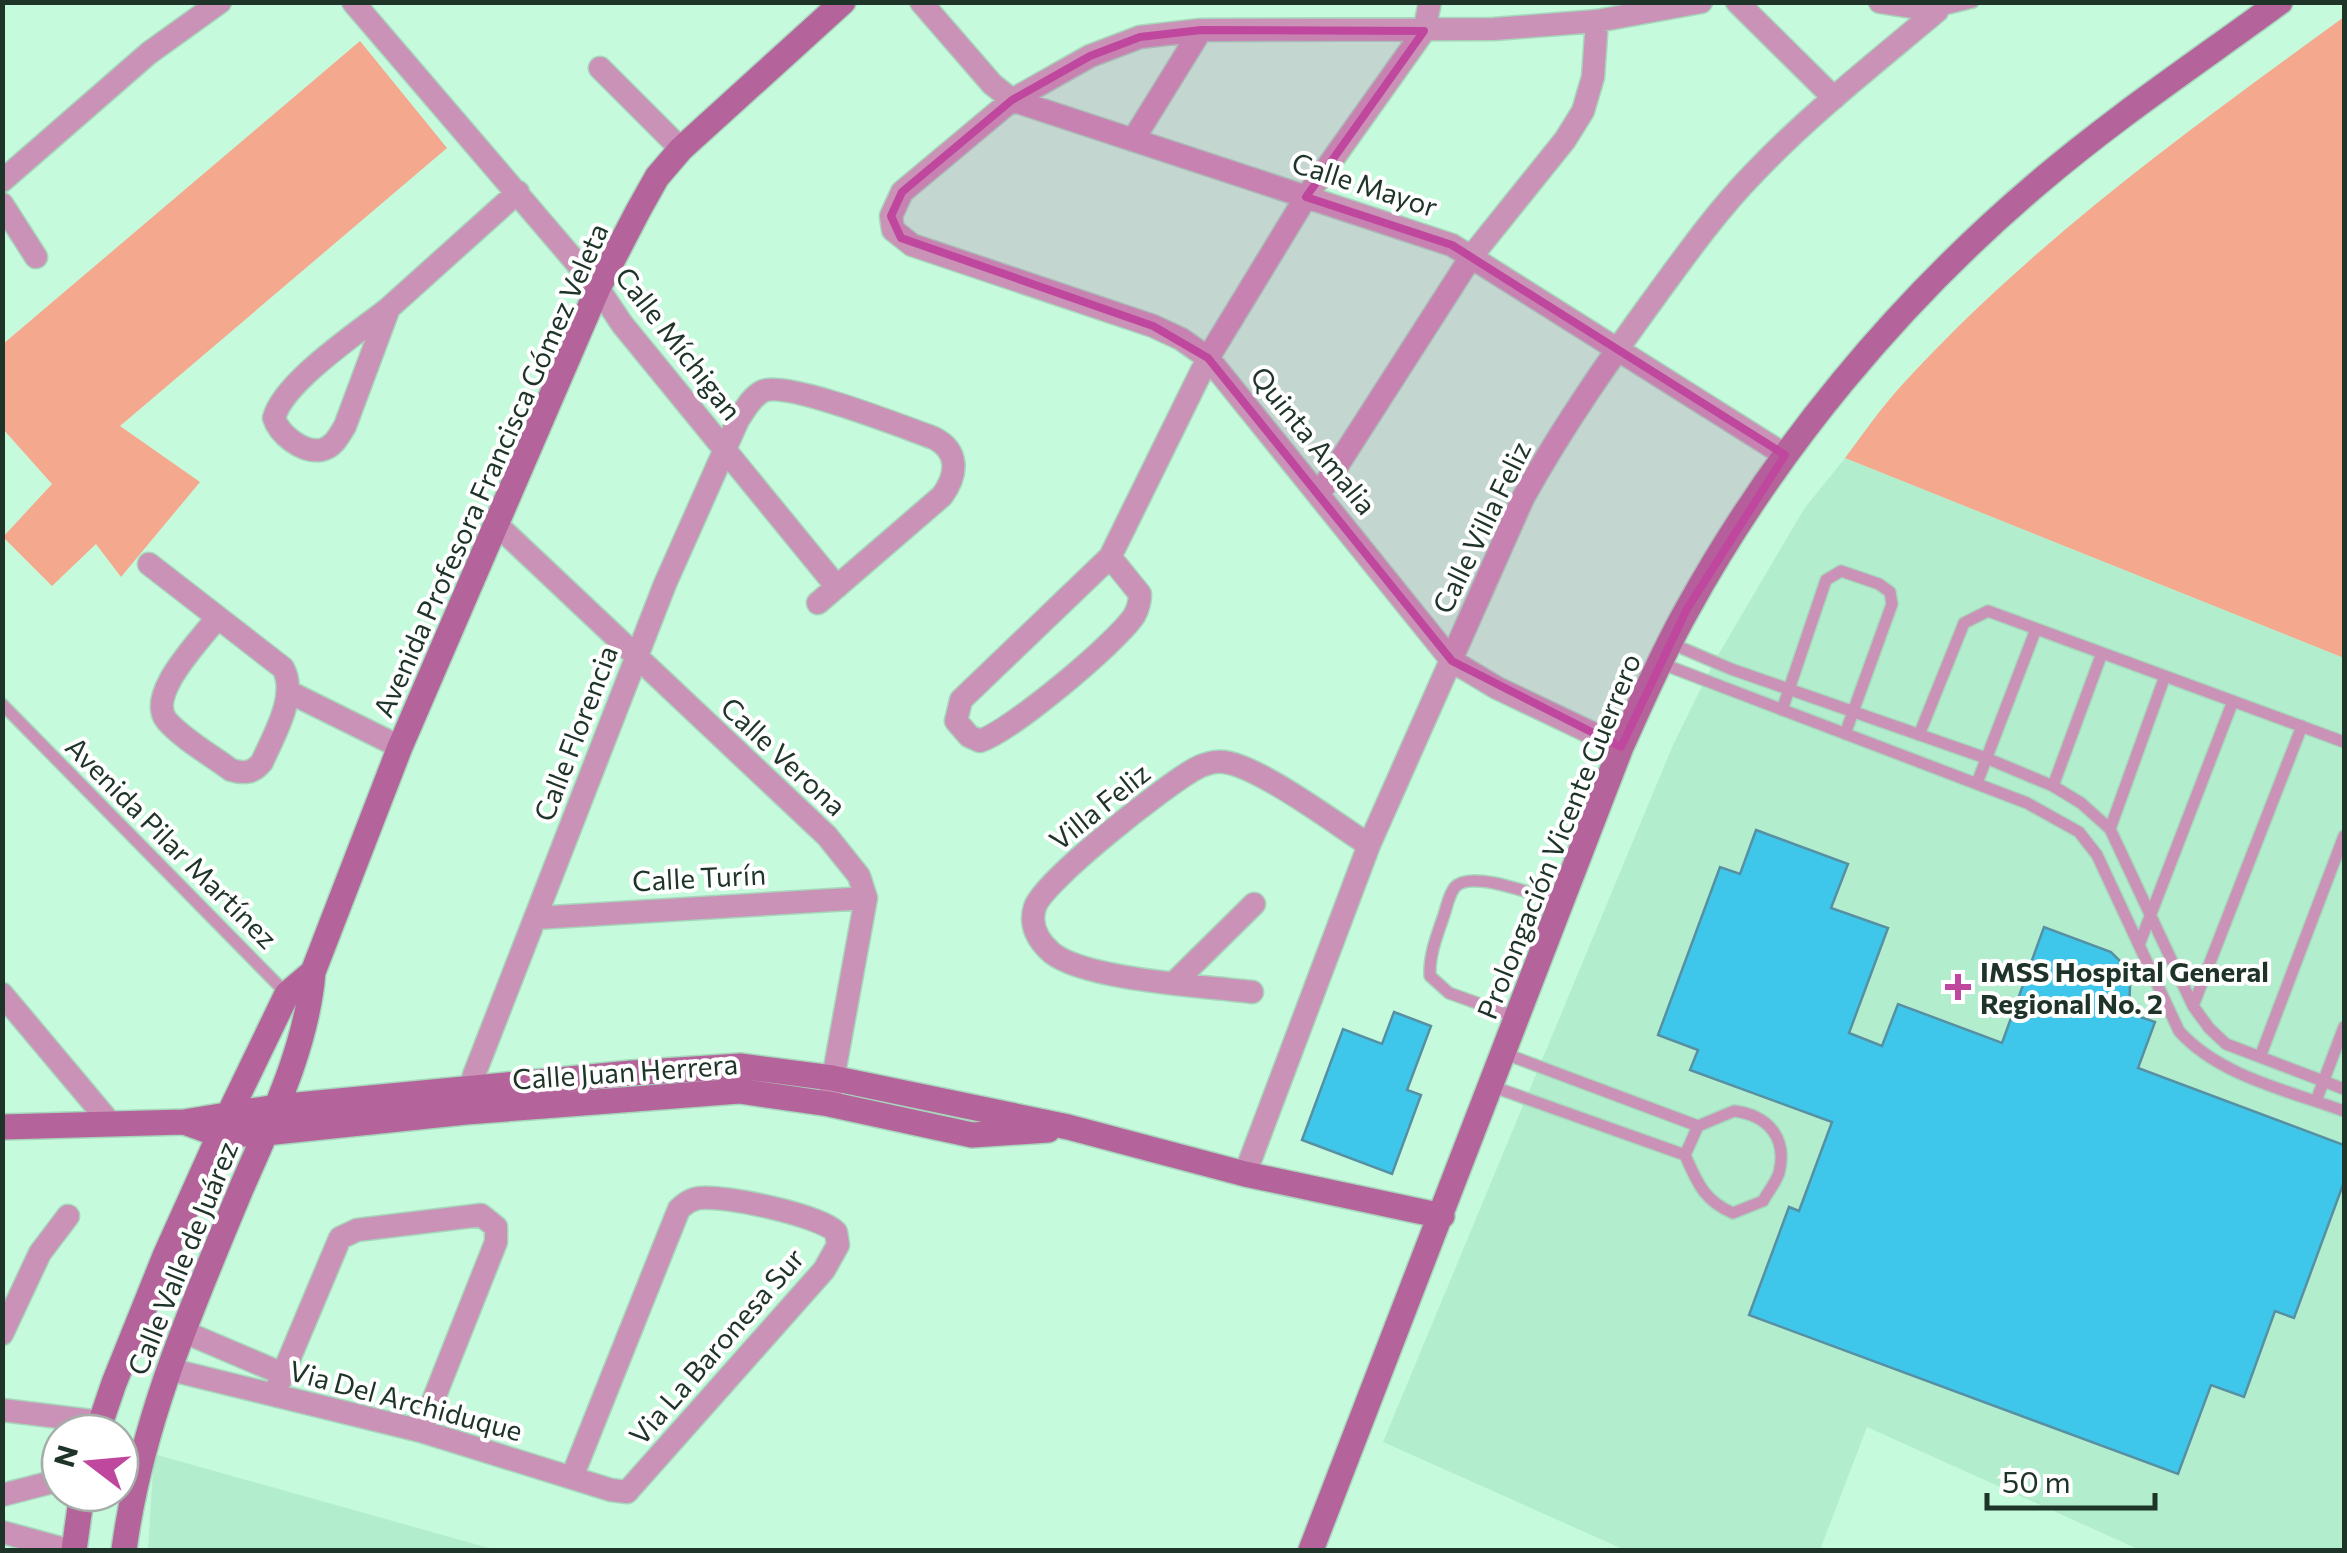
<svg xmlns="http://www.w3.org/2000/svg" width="2347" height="1553" viewBox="0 0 2347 1553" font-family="Commissioner,sans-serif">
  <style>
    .built { fill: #b2eecd }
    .green { fill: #f4a98e }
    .building { fill: #3ec6eb; stroke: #5790a3; stroke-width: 2.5 }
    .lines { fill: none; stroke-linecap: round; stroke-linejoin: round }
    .lane-casing { stroke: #a7d6bc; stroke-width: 14 }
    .street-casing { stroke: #a7d6bc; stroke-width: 25 }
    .secondary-casing { stroke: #a7d6bc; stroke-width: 28 }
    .lane { stroke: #ca92b6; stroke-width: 11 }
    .street { stroke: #ca92b6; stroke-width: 22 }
    .secondary { stroke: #b5649b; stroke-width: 25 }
    .marked { fill: #bf489e; fill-opacity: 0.2; stroke: #bf489e; stroke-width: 8; stroke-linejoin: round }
    .poi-dot { fill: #bf489e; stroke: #fff; stroke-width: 4 }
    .labels { text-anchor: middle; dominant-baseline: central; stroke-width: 8; stroke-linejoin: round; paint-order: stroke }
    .street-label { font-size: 28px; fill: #1f3429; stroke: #fff }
    .poi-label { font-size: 28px; font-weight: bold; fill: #1f3429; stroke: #fff; text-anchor: start }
  </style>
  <rect width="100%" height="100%" fill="#c5fadc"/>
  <path class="built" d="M1845 458 2344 658V1550H2140L1867 1427 1820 1550H1625L1383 1442 1673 745 1714 662 1804 509Z
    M154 1454 496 1550H148Z"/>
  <path class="green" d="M2344 17V658L1845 458C1863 434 1881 408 1901 386 2031 243 2189 130 2344 17Z
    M360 41 447 148 120 426 200 482 121 577 96 544 52 586 3 537 52 484 3 429V344Z"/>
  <path class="building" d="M1756 830 1848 864 1831 908 1888 928 1849 1033 1882 1046 1898 1004 2002 1043 2044 927 2111 952 2124 965 2130 985 2129 1013 2155 1022 2138 1068 2344 1145V1182L2294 1318 2275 1311 2244 1397 2211 1385 2178 1474 1749 1315 1789 1207 1799 1211 1832 1122 1690 1070 1698 1050 1658 1035 1720 867 1740 874Z
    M1394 1012 1431 1026 1407 1090 1421 1095 1392 1174 1302 1140 1343 1029 1382 1044Z"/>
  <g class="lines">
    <g class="lane-casing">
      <path id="lane" d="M1937 11 1973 2
        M1670 643 1731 669 1986 758 2053 786 2081 803 2110 829 2193 1006 2209 1028 2226 1044 2344 1089
        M1660 663 2027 803 2079 832 2097 855 2179 1031C2219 1076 2289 1091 2344 1111
        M2 704 287 994
        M1782 710 1826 580 1841 571 1879 584 1890 592 1892 604 1845 734
        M1919 735 1964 623 1988 611 2344 742
        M1977 783 2036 629
        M2053 786 2102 653
        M2110 829 2165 676
        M2139 945 2233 701
        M2193 1006 2302 726
        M1516 1017 1449 993 1430 976C1429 955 1437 935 1444 915 1447 906 1449 894 1455 887 1472 869 1537 896 1559 902
        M1503 1053 1698 1126
        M2260 1057 2344 836
        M1491 1086 1685 1155
        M2316 1101 2344 1027
        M1734 1111C1767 1115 1788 1137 1779 1173 1776 1182 1768 1192 1763 1201L1733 1213C1704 1201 1697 1182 1685 1155L1698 1126Z"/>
    </g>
    <g class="street-casing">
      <path id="street" d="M353 2 598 288 622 324 837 587
        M921 2 992 84 1012 100 1452 245 1785 455
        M1737 2 1834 98
        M1880 2 1937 11
        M600 68 681 149
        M1133 140 1201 30
        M2 181 149 53 220 2
        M2 204 36 257
        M389 308 345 426C339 436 333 448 321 450 302 453 279 434 274 418 283 382 359 332 389 308Z
        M389 308 518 192
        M1319 494 1471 257 1565 140 1583 111 1593 77 1597 21
        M495 523 827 836 859 876 866 898 830 1095
        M1110 557 1208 358 1306 197 1424 31 1430 2
        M1110 557 1140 594C1140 603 1138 609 1134 616 1114 645 1012 730 980 741L969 736 956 721 961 700Z
        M149 564 283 668C298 695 274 735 262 762 253 773 245 774 231 770 211 755 184 740 167 721 145 695 200 641 216 619
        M289 692 400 747
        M1621 747 1497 688 1452 661 1208 358 1181 339 1153 326 912 245 893 230 891 216 902 192 1012 100 1090 56 1140 37 1201 30 1494 29 1597 21 1701 2
        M536 918 866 898
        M1175 982 1254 904
        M1252 992C1205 986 1086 980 1052 953 1038 941 1029 925 1035 907 1043 881 1167 784 1195 769 1204 764 1214 761 1224 762 1259 766 1336 824 1369 845
        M2 994 112 1125
        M467 1102 474 1075 665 584 738 420C745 410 751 397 763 391 788 381 903 427 934 438 959 451 958 474 942 496L818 603
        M1245 1174 1369 845 1523 498C1563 426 1609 360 1658 293 1688 252 1718 210 1753 174 1809 115 1874 64 1937 11
        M182 1331 283 1374
        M2 1334 40 1253 68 1216
        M168 1369 421 1431 611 1490 627 1492 824 1270 838 1245 836 1232C819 1215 725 1195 700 1198 691 1199 686 1203 679 1209L572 1477
        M274 1395 340 1238 357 1230 481 1215 496 1227V1242L421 1431
        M2 1410 100 1422
        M2 1495 60 1480
        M2 1532 68 1550"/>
    </g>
    <g class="secondary-casing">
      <path id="secondary" d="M187 1123 220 1135 265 1133 466 1112 739 1091 829 1104 972 1135 1048 1130
        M2 1127 184 1122 276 1107 631 1073 740 1066 832 1078 1068 1127 1245 1174 1442 1216
        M97 1433 114 1383 165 1256 229 1114 287 994 313 972
        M74 1550 82 1493
        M124 1550C141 1422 192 1307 241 1189 271 1120 307 1047 313 972L400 747 598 288 638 211 657 177 681 149 843 2
        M1311 1550 1621 747C1642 701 1662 654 1687 610 1775 450 1897 303 2037 184 2114 118 2198 62 2280 2"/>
    </g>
    <use href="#lane" class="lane"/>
    <use href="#street" class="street"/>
    <use href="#secondary" class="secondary"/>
  </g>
  <path class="marked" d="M1201 30 1424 31 1306 197 1452 245 1785 455 1687 609 1621 747 1452 661 1208 358 1153 326 901 238 891 216 902 192 1012 100 1090 56 1140 37Z"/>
  <path class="poi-dot" d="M1953 972h10v10h10v10h-10v10h-10v-10h-10v-10h10z"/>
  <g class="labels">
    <g class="street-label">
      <text transform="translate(1365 184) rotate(18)">Calle Mayor</text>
      <text transform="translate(679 343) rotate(52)">Calle Míchigan</text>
      <text transform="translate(1314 440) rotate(51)">Quinta Amalia</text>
      <text transform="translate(490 470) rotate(-66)">Avenida Profesora Francisca Gómez Veleta</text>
      <text transform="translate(1481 527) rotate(-64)">Calle Villa Feliz</text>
      <text transform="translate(575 733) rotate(-69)">Calle Florencia</text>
      <text transform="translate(784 756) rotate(43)">Calle Verona</text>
      <text transform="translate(1099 806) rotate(-39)">Villa Feliz</text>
      <text transform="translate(1558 836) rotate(-68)">Prolongación Vicente Guerrero</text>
      <text transform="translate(172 842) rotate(45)">Avenida Pilar Martínez</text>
      <text transform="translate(699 877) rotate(-3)">Calle Turín</text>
      <text transform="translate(625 1071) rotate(-4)">Calle Juan Herrera</text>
      <text transform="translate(182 1258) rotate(-68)">Calle Valle de Juárez</text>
      <text transform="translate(716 1346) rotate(-49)">Via La Baronesa Sur</text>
      <text transform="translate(406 1400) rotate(15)">Via Del Archiduque</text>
    </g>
    <g class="poi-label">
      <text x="1980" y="971">IMSS Hospital General<tspan x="1980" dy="32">Regional No. 2</tspan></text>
    </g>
  </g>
  <rect width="2347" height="1553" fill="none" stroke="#1f3429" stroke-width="10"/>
  <g transform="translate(90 1463) rotate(286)"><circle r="48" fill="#ffffff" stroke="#a5aea9" stroke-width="2.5"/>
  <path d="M0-8L18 38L0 25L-18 38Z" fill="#bf489e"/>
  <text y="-15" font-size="28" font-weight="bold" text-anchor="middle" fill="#1f3429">N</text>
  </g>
  <path d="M1987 1493v15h168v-15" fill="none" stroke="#1f3429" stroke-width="5"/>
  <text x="2002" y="1493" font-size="30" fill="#1f3429" stroke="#ffffff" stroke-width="8" paint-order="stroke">50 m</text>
</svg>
